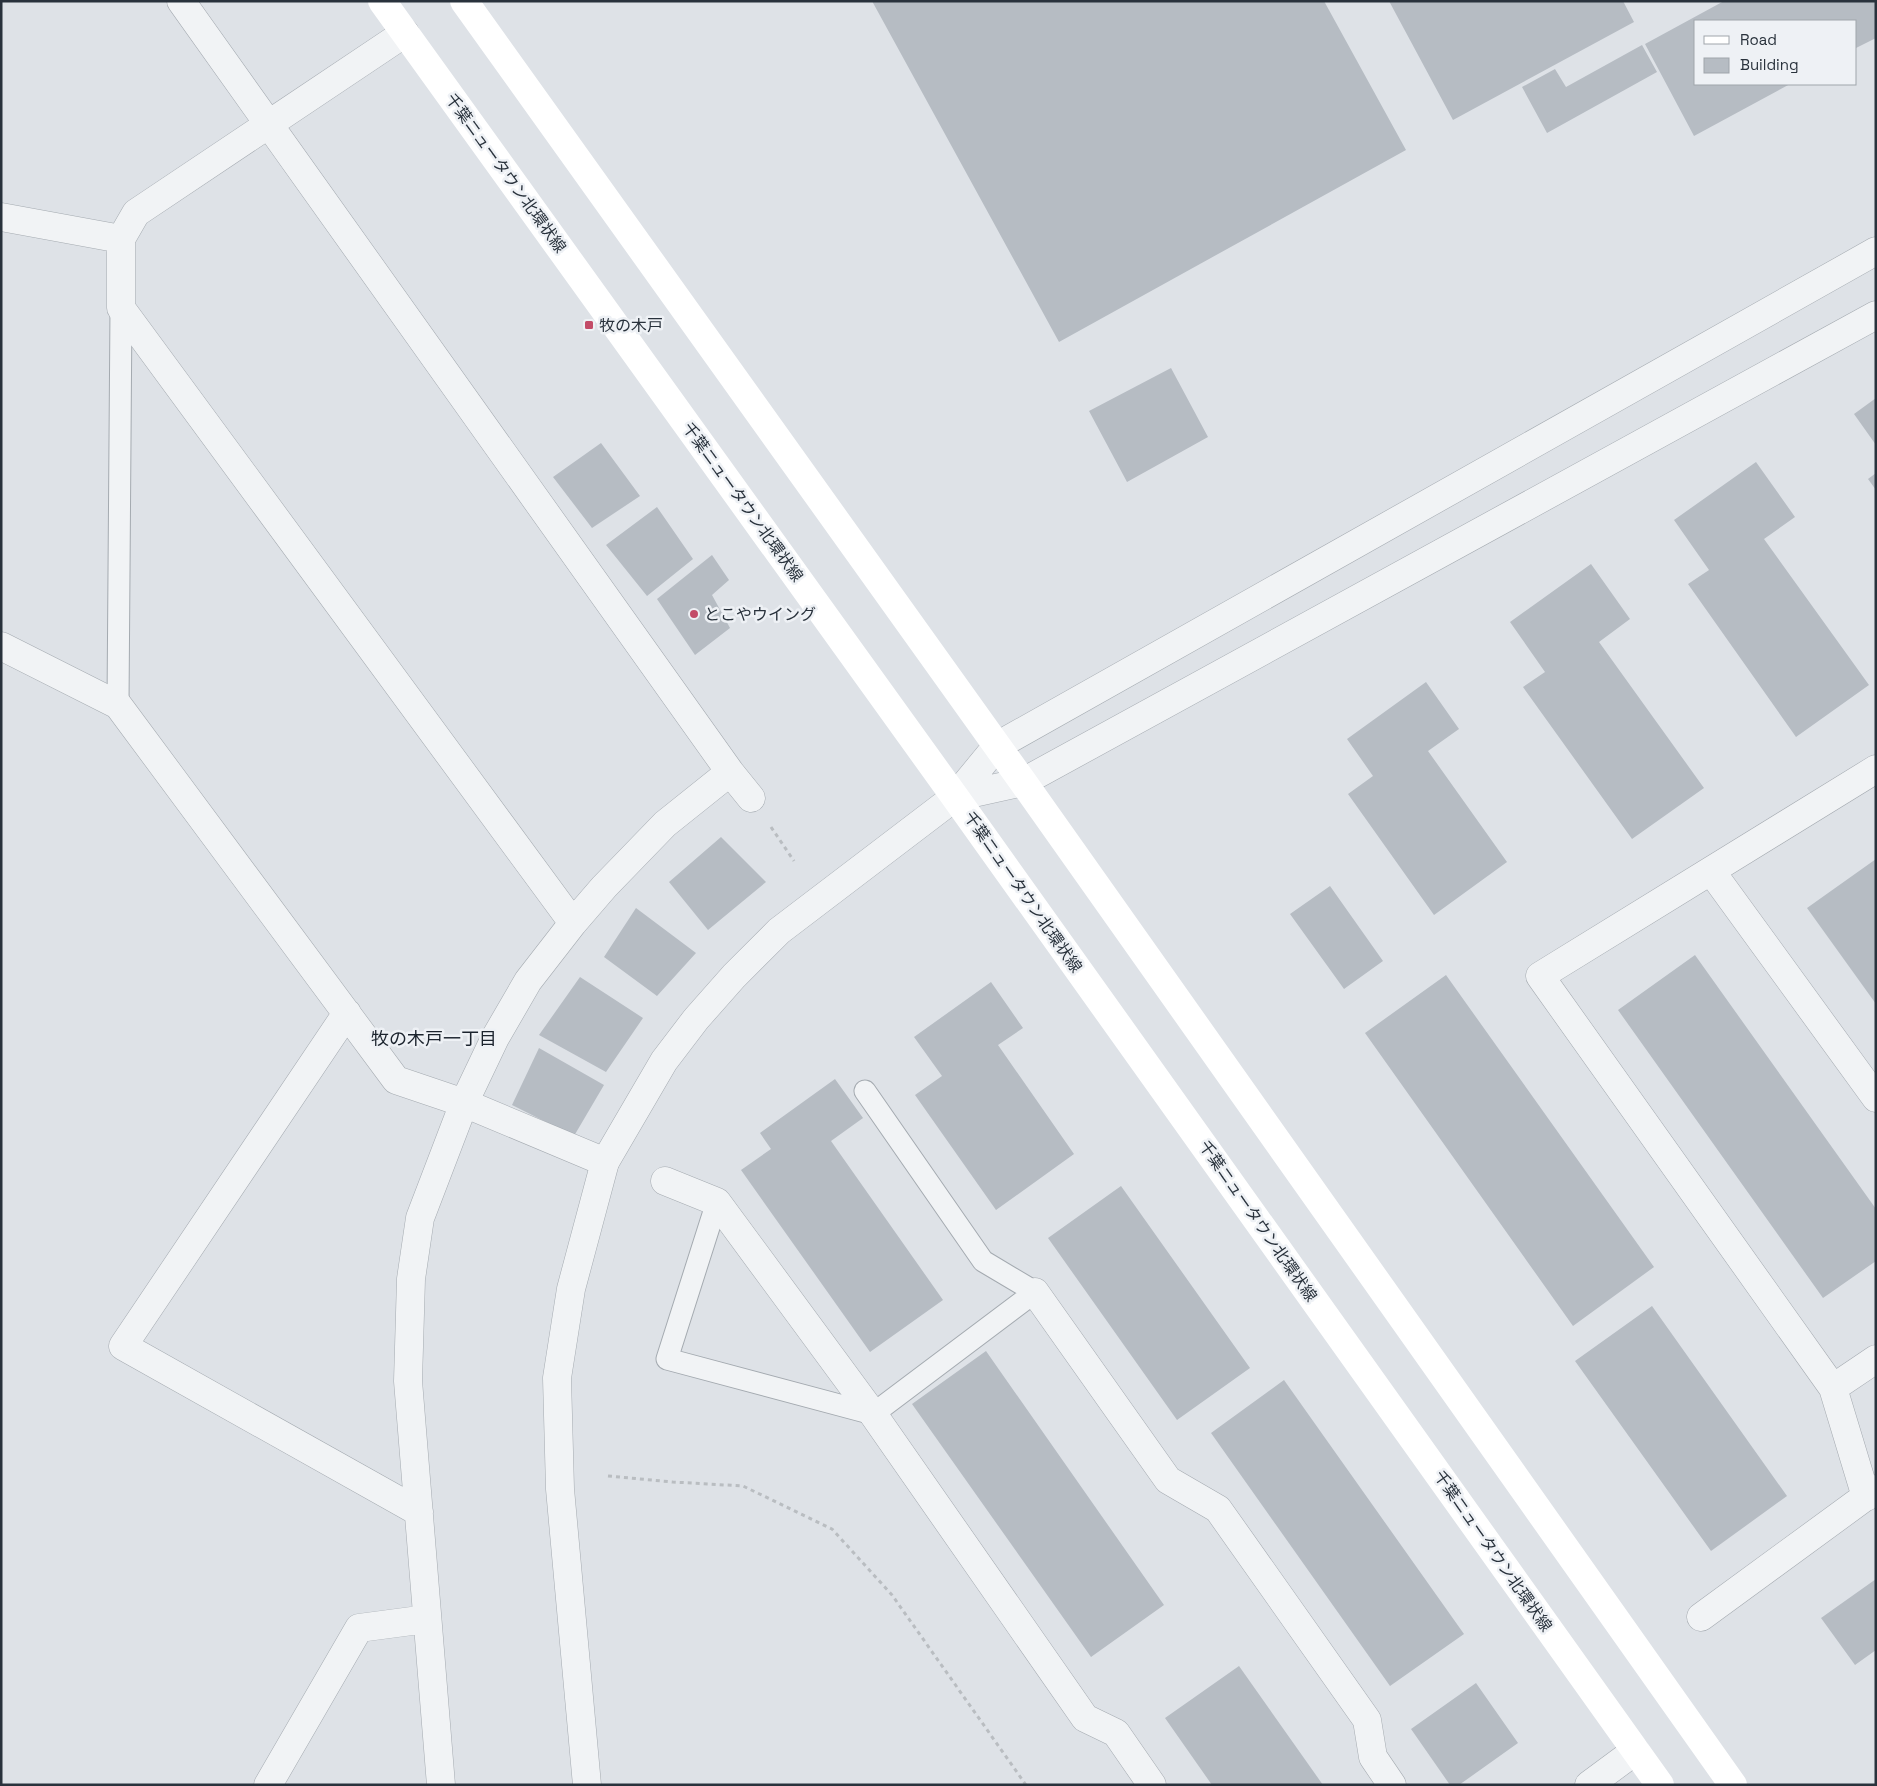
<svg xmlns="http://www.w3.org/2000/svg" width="1877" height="1786" viewBox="0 0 1877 1786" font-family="'Space Grotesk','Noto Sans JP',sans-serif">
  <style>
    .building { fill: #b6bcc3 }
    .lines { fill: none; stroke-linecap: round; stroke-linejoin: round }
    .service-casing { stroke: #a4aab0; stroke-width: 23 }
    .minor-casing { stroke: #a4aab0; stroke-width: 29 }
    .tertiary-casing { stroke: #a4aab0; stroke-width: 29 }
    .path { stroke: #b9bdc1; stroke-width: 3; stroke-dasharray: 4 4; stroke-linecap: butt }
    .service { stroke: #f1f3f5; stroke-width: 21 }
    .minor { stroke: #f1f3f5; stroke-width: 28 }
    .tertiary { stroke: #f1f3f5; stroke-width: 28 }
    .secondary { stroke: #fff; stroke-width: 28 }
    .poi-dot { fill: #c34c68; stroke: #eef1f5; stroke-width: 2 }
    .labels { text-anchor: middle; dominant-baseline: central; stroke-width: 5; stroke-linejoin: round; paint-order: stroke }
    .street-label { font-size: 16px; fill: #29323c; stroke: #eef1f5 }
    .poi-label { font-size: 16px; fill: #29323c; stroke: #eef1f5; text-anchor: start }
    .neighbourhood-label { font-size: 18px; fill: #1b232d; stroke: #eef1f5 }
  </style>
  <rect width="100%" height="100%" fill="#dee2e7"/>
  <path class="building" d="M872 1H1324L1406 150 1059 342Z
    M1389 1H1623L1634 22 1453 120Z
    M1724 1H1876V38L1856 48V21H1696V84H1790L1694 136 1645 44Z
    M1642 45 1657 72 1547 133 1522 87 1555 69 1566 87Z
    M1171 368 1208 437 1127 482 1089 411Z
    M1876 398V445L1854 414Z
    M601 443 640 496 592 528 553 477Z
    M1756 462 1795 517 1764 539 1869 685 1796 737 1688 584 1709 570 1674 520Z
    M1876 473V490L1868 479Z
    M657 507 693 559 647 596 606 545Z
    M712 555 729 580 712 595 730 628 695 655 657 599Z
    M1591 564 1630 619 1599 642 1704 788 1632 839 1523 687 1545 672 1510 622Z
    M1426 682 1459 729 1428 751 1507 862 1434 915 1348 794 1373 776 1347 739Z
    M721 837 766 882 708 930 669 882Z
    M1876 859V1004L1807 908Z
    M1330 886 1383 961 1344 989 1290 914Z
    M636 908 696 953 657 996 604 957Z
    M1695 955 1876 1209V1261L1823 1298 1618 1010Z
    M1446 975 1654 1267 1573 1326 1365 1033Z
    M580 977 643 1018 606 1072 539 1035Z
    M991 982 1023 1028 998 1045 1074 1154 996 1210 915 1095 942 1076 914 1037Z
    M539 1048 604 1085 574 1136 512 1105Z
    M835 1079 863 1118 831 1141 943 1300 870 1352 741 1170 771 1149 760 1133Z
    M1121 1186 1250 1368 1177 1420 1048 1238Z
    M1652 1306 1787 1496 1711 1551 1575 1361Z
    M986 1351 1164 1605 1091 1657 912 1404Z
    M1284 1380 1464 1634 1390 1686 1211 1433Z
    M1876 1579V1650L1855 1665 1821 1618Z
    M1239 1666 1323 1785H1212L1165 1718Z
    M1476 1683 1518 1743 1459 1785H1450L1411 1729Z"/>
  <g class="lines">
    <g class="service-casing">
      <path id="service" d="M118 705 121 308
        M717 1202 667 1359 873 1414 1035 1292 983 1261 865 1091"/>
    </g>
    <g class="minor-casing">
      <path id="minor" d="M181 1 730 772 751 798
        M1 217 121 239 136 213 405 33
        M121 239V308L573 923
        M1 646 118 705 396 1080 464 1103 605 1162
        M1711 871 1876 1098
        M347 1013 123 1346 419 1512
        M665 1181 717 1202 873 1414 1085 1718 1116 1733 1152 1785
        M1035 1292 1168 1480 1218 1509 1367 1720 1373 1757 1392 1785
        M1833 1388 1876 1359
        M1866 1497 1833 1388 1540 976 1876 769
        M1701 1617 1876 1489
        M268 1785 359 1628 427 1619
        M441 1785 408 1381 411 1279 420 1218 464 1103 495 1038 528 981 573 923 604 887 665 824 730 772
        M1589 1785 1635 1751"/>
    </g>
    <g class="tertiary-casing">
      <path id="tertiary" d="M955 797 1023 782 1876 315
        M587 1785 560 1489 557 1378 571 1289 605 1162 664 1061 696 1019 734 976 779 931 955 797 997 746 1876 251"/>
    </g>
    <path class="path" d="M771 827 794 861
      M608 1476 673 1482 743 1486 832 1529 892 1595 1026 1785"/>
    <use href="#service" class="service"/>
    <use href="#minor" class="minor"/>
    <use href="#tertiary" class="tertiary"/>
    <path class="secondary" d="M382 1 955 797 1660 1785
      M464 1 1023 782 1733 1785"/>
  </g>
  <g class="poi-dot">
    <rect x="584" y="320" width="10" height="10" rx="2.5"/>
    <circle cx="694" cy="614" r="5"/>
  </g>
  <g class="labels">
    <g class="street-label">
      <text transform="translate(506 173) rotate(54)">千葉ニュータウン北環状線</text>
      <text transform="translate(743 502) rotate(54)">千葉ニュータウン北環状線</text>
      <text transform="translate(1023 892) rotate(55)">千葉ニュータウン北環状線</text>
      <text transform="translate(1258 1221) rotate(55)">千葉ニュータウン北環状線</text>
      <text transform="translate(1493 1551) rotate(55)">千葉ニュータウン北環状線</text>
    </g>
    <g class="poi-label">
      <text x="599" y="325">牧の木戸</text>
      <text x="704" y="614">とこやウイング</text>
    </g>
    <g class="neighbourhood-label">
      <text x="434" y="1038">牧の木戸一丁目</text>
    </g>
  </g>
  <rect width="1877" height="1786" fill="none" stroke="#29323c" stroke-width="5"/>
  <rect x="1694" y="20" width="162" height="65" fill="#eef1f5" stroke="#9fa5ab"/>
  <rect x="1704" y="36" width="25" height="8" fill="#ffffff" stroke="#9fa5ab"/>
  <text x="1740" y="45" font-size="15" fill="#29323c">Road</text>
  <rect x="1704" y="58" width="25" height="15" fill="#b6bcc3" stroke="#9fa5ab"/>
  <text x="1740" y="70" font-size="15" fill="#29323c">Building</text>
</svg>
